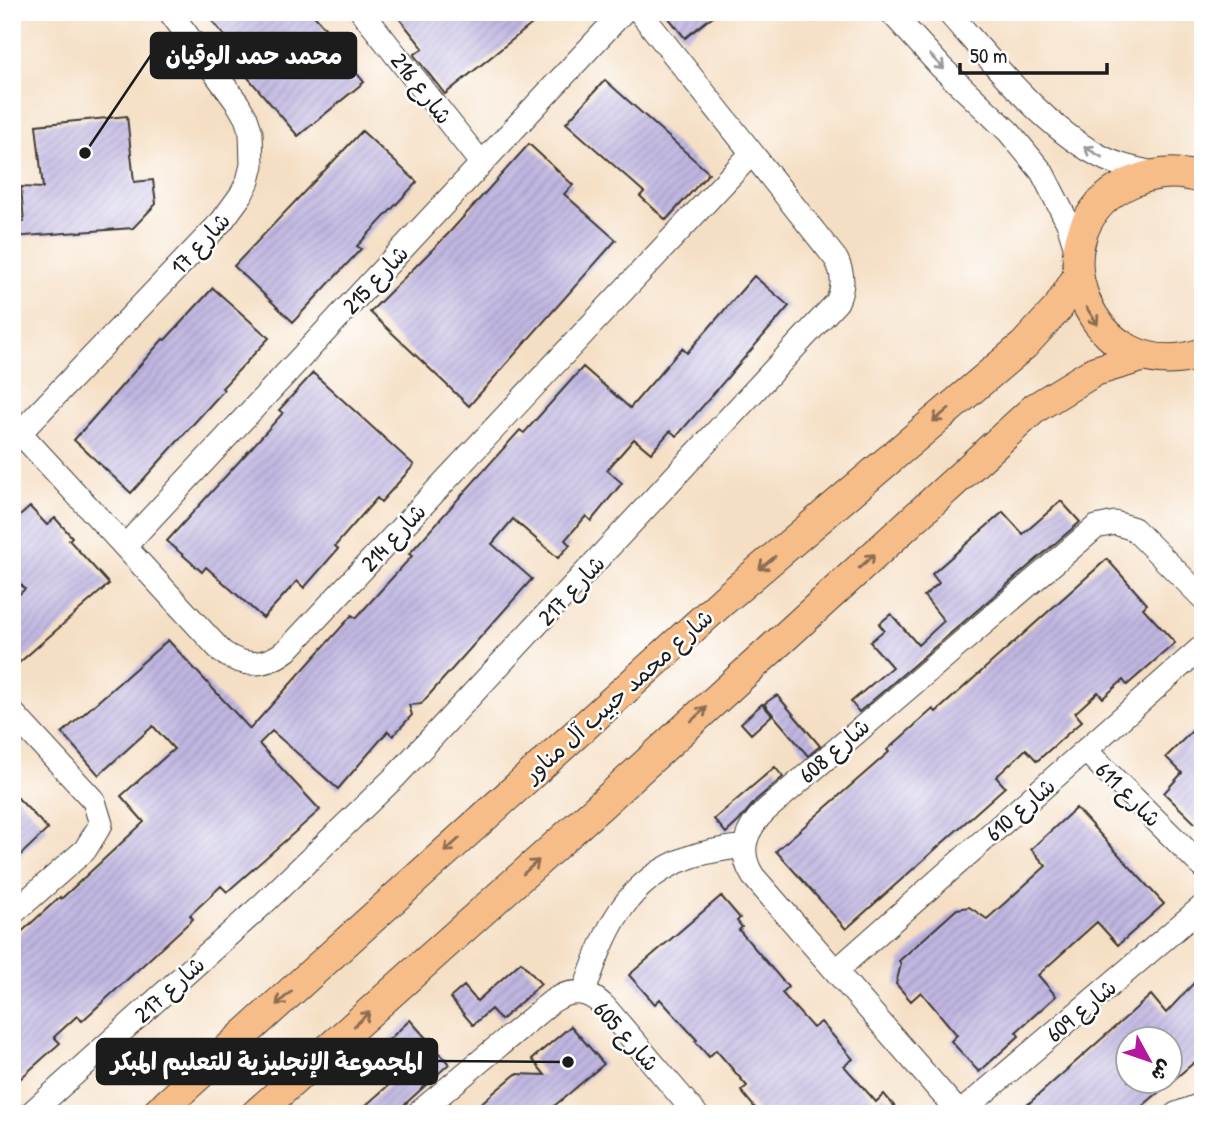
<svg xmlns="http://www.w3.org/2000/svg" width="1215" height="1126" viewBox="0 0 1215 1126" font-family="'Patrick Hand','Playpen Sans Arabic',sans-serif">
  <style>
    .building { fill: url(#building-hatch); fill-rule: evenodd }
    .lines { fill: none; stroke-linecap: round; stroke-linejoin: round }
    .minor-casing { stroke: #3d3935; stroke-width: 25 }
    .major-casing { stroke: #3d3935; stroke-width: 32 }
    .minor { stroke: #fff; stroke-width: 23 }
    .major { stroke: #f7bd88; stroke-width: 30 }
    .oneway { stroke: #999 }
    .oneway2 { stroke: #8a6c52 }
    .labels { text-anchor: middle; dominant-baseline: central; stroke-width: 5; stroke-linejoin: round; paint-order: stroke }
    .street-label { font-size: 23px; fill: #1c1c1c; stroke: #fff }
    .leader { fill: none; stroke: #1c1c1c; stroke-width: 2.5 }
    .callout-dot { fill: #1c1c1c; stroke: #fff; stroke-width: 2.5 }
    .callout { fill: #1c1c1c; stroke: #1c1c1c; stroke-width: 2.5 }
    .callout-label { font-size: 24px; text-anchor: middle; font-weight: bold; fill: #fff }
  </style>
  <defs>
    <pattern id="building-hatch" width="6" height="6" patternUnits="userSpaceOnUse" patternTransform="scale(1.75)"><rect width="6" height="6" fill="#c0b6e1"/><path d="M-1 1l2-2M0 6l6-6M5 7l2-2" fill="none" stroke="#a49cc0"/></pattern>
  </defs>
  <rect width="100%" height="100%" fill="#fff"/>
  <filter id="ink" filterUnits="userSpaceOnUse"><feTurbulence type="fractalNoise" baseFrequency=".0143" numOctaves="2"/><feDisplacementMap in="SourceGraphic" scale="14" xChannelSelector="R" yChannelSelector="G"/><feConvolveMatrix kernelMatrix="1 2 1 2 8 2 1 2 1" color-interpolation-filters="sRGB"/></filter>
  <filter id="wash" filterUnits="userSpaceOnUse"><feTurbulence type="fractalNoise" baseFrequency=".00686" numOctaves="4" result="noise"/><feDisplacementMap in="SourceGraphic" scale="28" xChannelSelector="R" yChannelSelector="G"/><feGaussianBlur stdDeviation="1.57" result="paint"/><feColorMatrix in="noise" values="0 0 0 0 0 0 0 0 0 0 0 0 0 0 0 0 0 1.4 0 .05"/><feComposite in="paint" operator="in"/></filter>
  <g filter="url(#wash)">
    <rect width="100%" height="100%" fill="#f5dfc4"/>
    <g id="blocks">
      <path class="building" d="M205 12H311L325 28 322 31 364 82 298 136 220 45 227 39Z
        M394 12H547L445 94 414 55 423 48Z
        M664 12H718L685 38Z
        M605 80 709 173 666 220 640 196 644 192 566 123Z
        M127 116 134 182 153 180 156 204 133 228 12 237V224L24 222 21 187 43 188 36 125Z
        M362 131 417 182 357 246 361 249 293 322 234 266Z
        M529 144 573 185 564 194 616 240 469 406 370 312 448 234Z
        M754 276 789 306 677 436 670 431 651 453 634 439 607 470 622 483 591 521 586 516 565 540 570 545 558 558 513 519 492 544 532 579 421 704 409 705 412 715 393 736 388 731 338 789 272 731 259 744 320 810 227 892 221 886 190 915 193 919 82 1021 77 1016 54 1037 60 1043 12 1086V936H17L60 897 61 899 144 822 121 796 174 749 153 726 99 775 62 733 168 640 250 729 352 615 356 618 412 556 409 554 520 430 524 433 583 367 630 408 682 348 687 353Z
        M213 288 269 338 222 388 224 390 131 493 74 440 163 339 165 340Z
        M313 373 414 465 381 502 377 498 335 546 338 549 304 588 297 581 263 618 206 567 202 572 167 541 283 413 279 410Z
        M1061 501 1080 522 859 712 851 702 892 667 870 642 884 630 879 624 891 614 918 645 944 621 924 596 939 583 932 574 1003 512 1023 534Z
        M30 507 47 525 55 518 72 537 69 540 109 584 12 669V601L25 589 12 575V523Z
        M1107 559 1147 604 1143 608 1175 643 1127 685 1123 680 1103 698 1098 692 1075 713 1082 721 1037 761 1026 749 996 777 1005 787 846 929 776 851 889 752 887 750 933 709 936 712Z
        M777 695 820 746 808 756 764 704Z
        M762 704 772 715 751 734 741 723Z
        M1203 720V831L1164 793 1182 773 1166 757Z
        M775 767 783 777 756 800 739 821 726 833 714 819Z
        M12 792 48 829 12 863Z
        M1076 808 1164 904 1118 945 1097 922 1038 975 1056 996 1016 1032 1019 1036 979 1072 951 1041 957 1035 921 992 911 1001 896 984 901 964 899 961 957 909 969 907 987 919 1046 866 1031 849Z
        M721 896 740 918 737 921 742 927 739 930 788 987 782 993 813 1028 821 1022 835 1038 853 1059 844 1066 876 1102 884 1094 901 1114H834L827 1106 819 1114H760L741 1091 747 1086 716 1050 709 1057 695 1041 697 1040 660 999 655 1004 629 975Z
        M521 962 541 984 501 1020 491 1009 473 1025 450 998 464 986 477 1001Z
        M1203 973V1055L1133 1114H1017L1151 995 1166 1013ZM1128 1039H1170V1081H1128Z
        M410 1020 449 1064 404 1105 403 1114H356L390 1084 368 1059Z
        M571 1026 604 1064 565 1097 544 1114H468L516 1074 545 1075 532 1059Z"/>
    </g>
  </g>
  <g filter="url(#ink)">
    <use href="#blocks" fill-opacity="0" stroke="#3d3935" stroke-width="2"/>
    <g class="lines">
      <g class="minor-casing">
        <path id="minor" d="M362 12 482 164
          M891 12 941 67 1009 132 1042 172 1068 223 1078 255
          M948 12C990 59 1041 124 1096 154 1114 165 1137 169 1157 174
          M20 433 222 652C245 668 265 667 287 650L751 154
          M12 441 222 221 241 195 248 181 252 165 251 133 246 118 238 104 170 12
          M126 545 623 12
          M12 712 94 801 101 824 85 850 12 914
          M1086 751 1203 867
          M837 970 1203 646
          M584 992C605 932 624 880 690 857 708 851 726 849 744 846
          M960 1113 1203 906
          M30 1114 263 904 396 776 837 302C844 287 844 274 836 259L640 12
          M417 1114 551 1002C571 988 588 990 605 1007L696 1114
          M960 1114 753 876C737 851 746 829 766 810L1096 527 1115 523 1134 529 1203 598
          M1176 1114 1203 1104"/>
      </g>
      <g class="major-casing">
        <path id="major" d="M1203 179C1178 170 1154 172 1130 183 1026 230 1091 393 1203 353
          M156 1114 724 600 1024 345 1058 308 1078 276
          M256 1114 602 804 1035 408 1095 371 1145 356"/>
      </g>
      <use href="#minor" class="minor"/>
      <use href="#major" class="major"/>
    </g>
    <defs><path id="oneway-shaft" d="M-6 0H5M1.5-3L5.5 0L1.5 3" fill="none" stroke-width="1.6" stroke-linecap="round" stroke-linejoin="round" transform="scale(1.75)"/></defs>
    <g class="oneway">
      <use href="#oneway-shaft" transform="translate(937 62) rotate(46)"/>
      <use href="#oneway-shaft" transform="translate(1093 152) rotate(-150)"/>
    </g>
    <g class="oneway2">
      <use href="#oneway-shaft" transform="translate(1092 316) rotate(57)"/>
      <use href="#oneway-shaft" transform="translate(941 415) rotate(140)"/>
      <use href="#oneway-shaft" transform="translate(867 561) rotate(-42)"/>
      <use href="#oneway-shaft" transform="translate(767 563) rotate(140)"/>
      <use href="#oneway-shaft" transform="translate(699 714) rotate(-42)"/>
      <use href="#oneway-shaft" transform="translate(452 845) rotate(138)"/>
      <use href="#oneway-shaft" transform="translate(531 867) rotate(-42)"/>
      <use href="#oneway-shaft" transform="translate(284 998) rotate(138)"/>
      <use href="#oneway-shaft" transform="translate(362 1019) rotate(-42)"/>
    </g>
  </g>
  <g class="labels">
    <g class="street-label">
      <text transform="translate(422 88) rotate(52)">شارع 216</text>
      <text transform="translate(200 243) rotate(-47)">شارع 17</text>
      <text transform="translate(375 279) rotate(-47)">شارع 215</text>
      <text transform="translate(393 537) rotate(-47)">شارع 214</text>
      <text transform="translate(571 590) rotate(-47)">شارع 217</text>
      <text transform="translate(618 695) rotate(-42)">شارع محمد حبيب آل مناور</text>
      <text transform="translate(834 750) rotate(-41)">شارع 608</text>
      <text transform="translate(1129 794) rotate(45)">شارع 611</text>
      <text transform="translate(1020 809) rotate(-41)">شارع 610</text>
      <text transform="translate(169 989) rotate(-42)">شارع 217</text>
      <text transform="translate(1081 1010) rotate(-40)">شارع 609</text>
      <text transform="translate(627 1036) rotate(48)">شارع 605</text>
    </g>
  </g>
  <path class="leader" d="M85 153L151 55M568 1062L437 1061"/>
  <g class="callout-dot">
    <circle cx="85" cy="153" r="7"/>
    <circle cx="568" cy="1062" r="7"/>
  </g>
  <g class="callout">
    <rect x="151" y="33" width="205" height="45" rx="7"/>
    <rect x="97" y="1039" width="340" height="45" rx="7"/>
  </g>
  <g class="callout-label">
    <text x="254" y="64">محمد حمد الوقيان</text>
    <text x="267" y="1070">المجموعة الإنجليزية للتعليم المبكر</text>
  </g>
  <rect width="1215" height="1126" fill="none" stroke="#fff" stroke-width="42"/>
  <g transform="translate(1149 1060) rotate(130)"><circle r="33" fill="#ffffff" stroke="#a4a4a4" stroke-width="2"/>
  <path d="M0-5L12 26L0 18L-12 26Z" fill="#b5179e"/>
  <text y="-10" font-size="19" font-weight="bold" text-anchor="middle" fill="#1c1c1c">ش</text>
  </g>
  <path d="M960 63v10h147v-10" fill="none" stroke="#1c1c1c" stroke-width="3.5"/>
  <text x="970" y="63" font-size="21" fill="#1c1c1c" stroke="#ffffff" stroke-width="5" paint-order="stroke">50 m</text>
</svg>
